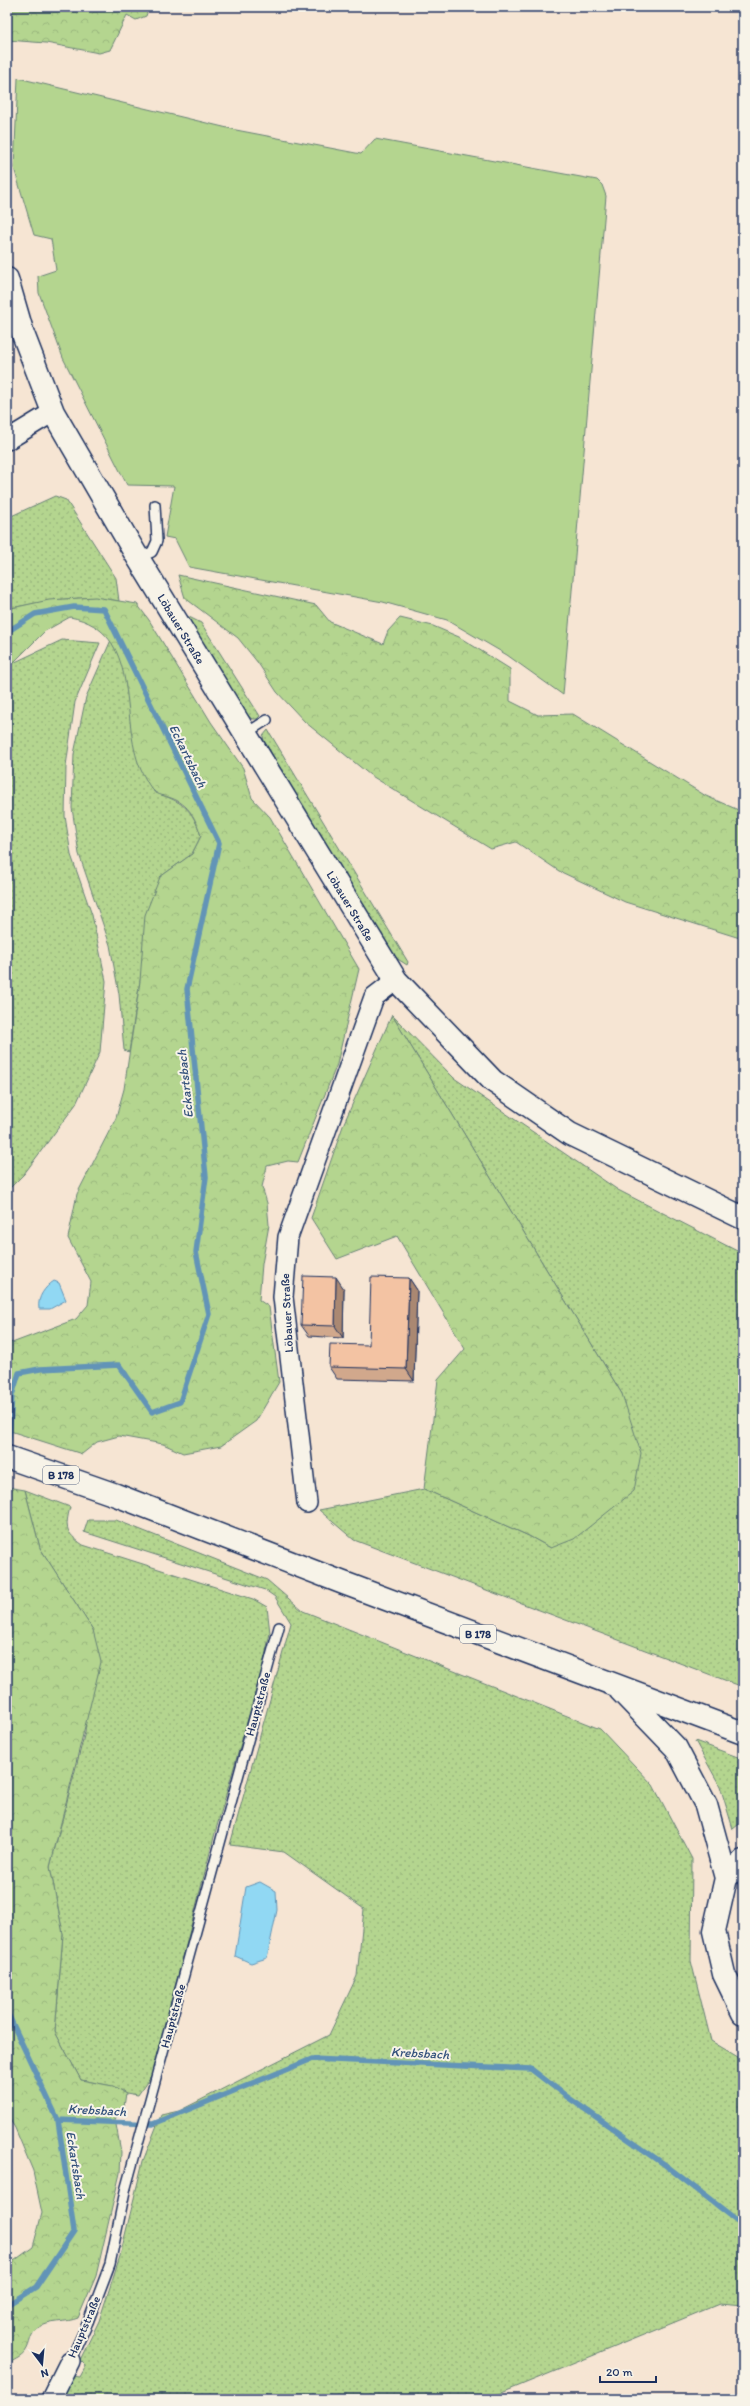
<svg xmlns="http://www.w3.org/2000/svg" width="750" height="2406" viewBox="0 0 750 2406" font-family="Itim,sans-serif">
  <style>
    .grass { fill: url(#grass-dots); stroke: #688276 }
    .forest { fill: url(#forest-crowns); stroke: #688276 }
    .garden { fill: #b4d58f; stroke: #688276 }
    .water { fill: #91d8f3; stroke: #6294b7 }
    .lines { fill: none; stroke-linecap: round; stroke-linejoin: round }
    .stream { stroke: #6294b7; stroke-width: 5.5 }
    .lane-casing { stroke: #1b2f5e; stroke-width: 12 }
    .street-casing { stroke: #1b2f5e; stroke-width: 22 }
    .secondary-casing { stroke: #1b2f5e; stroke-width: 25 }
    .highway-casing { stroke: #1b2f5e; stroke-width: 25 }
    .lane { stroke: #f7f3e8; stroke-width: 9 }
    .street { stroke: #f7f3e8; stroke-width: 19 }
    .secondary { stroke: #f7f3e8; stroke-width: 22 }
    .highway { stroke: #f7f3e8; stroke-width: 22 }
    .wall { fill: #d1a88c; stroke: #1b2f5e }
    .shaded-wall { fill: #aa8872; stroke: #1b2f5e }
    .building { fill: #f3c3a3; stroke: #1b2f5e }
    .labels { text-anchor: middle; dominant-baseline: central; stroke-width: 4; stroke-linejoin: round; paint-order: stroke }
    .shield { fill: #f7f3e8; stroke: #5d6a87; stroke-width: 1 }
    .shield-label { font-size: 11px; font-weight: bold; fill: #1b2f5e }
    .street-label { font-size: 12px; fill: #1b2f5e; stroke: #f7f3e8 }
    .water-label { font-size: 13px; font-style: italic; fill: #33517c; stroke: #f7f3e8 }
  </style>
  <defs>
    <pattern id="grass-dots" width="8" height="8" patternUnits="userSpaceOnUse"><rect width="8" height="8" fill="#b4d58f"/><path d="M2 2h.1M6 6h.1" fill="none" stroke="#9ab77e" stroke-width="1.8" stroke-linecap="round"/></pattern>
    <pattern id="forest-crowns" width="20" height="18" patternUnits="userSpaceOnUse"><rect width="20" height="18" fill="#b4d58f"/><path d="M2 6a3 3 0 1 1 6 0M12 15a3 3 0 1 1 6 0" fill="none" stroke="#9ab77e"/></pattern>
  </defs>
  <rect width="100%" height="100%" fill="#f6e5d3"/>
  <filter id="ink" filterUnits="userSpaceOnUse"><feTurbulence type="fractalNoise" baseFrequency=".025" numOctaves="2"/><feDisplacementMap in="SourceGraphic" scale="8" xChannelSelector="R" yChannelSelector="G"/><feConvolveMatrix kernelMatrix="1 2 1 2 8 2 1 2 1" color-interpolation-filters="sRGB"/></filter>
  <g filter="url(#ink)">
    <path class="grass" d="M55 496 66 500 116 578 119 601C80 594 45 601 7 609V518Z
      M187 616 201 623 260 716 257 719H252L247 715Z
      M62 640 100 643 75 702 66 766 65 816 71 855 92 915 106 981 100 1052 76 1104 24 1174 7 1191V669L11 664Z
      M111 640 123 664 134 743 154 792C182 802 192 807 201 836L192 854 160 877 140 981 129 1052 124 1050 119 994 110 945 79 854 72 808 74 754 86 697Z
      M268 730 408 962 407 965 393 956 264 741 263 736Z
      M392 1015 454 1078 618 1190 743 1254V1687L354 1540 319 1510 424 1489 529 1536 551 1548 622 1394Z
      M25 1490 70 1507C65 1528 65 1532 83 1545L253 1599 267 1607 270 1633 262 1670 215 1833 153 2073 138 2095 126 2093 112 2086 81 2080 55 2032 63 1934 50 1867 85 1732 93 1630 40 1548Z
      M88 1520H116L267 1580 303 1611 600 1729 653 1785 692 1859 691 1961 711 2041 743 2060V2306L719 2304 487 2399H60L73 2376 80 2377 86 2366 80 2360 99 2321 120 2256 143 2161 161 2115 179 2111 329 2035 357 1976 364 1909 284 1852 230 1845 291 1623 275 1597 265 1590 84 1532Z
      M695 1741 743 1759V1821L733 1829 720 1786Z"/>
    <path class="forest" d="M7 7H149L146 16 136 20 127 15 110 50 99 53 46 43 7 40Z
      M178 575 316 605 330 622 383 644 388 631 400 618 433 626 459 637 510 669V701L538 715 573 714 706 796 743 812V939L625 902 559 871 516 842 491 849 370 775 305 722 277 692 258 663 238 638 185 598Z
      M95 597 137 604 149 620 211 722 243 768 252 798 270 817 359 969 337 1064 298 1162 288 1161 267 1166 262 1187 267 1203 269 1225 262 1264 259 1300 269 1307 279 1382 256 1421 221 1446 183 1453 163 1444 119 1436 97 1442 82 1454 7 1430V1339L12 1343 76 1319 88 1305 91 1282 68 1238 77 1194 116 1118 124 1089 140 981 145 915 160 877 192 854 201 836C196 819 189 804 171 798 166 796 157 795 154 791 149 787 144 776 141 770 118 718 144 631 70 617L45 631 7 669V609L49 600Z
      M392 1015 622 1394 641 1453 634 1491 574 1539 551 1548 529 1536 424 1489 438 1380 465 1349 397 1236 337 1259 311 1218 344 1123Z
      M7 1487 25 1490 40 1548 93 1630 101 1662 50 1867 63 1934 55 2032 81 2080 113 2086 126 2093 124 2107 115 2119 121 2152 120 2173 96 2276 78 2318C66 2323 50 2320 38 2328 29 2334 31 2344 25 2352 22 2357 12 2361 7 2364V2266L33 2247 42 2213 33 2171 15 2128 7 2115Z"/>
    <path class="garden" d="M18 78 236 130 361 154 375 139 597 180 602 185 606 196 563 695 507 655 447 620 383 602 189 567 175 539 165 537 174 486 127 485 63 358 39 293 38 276 56 270 51 239 34 235 14 168Z"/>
    <path class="water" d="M54 1281 59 1283 66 1300 50 1309H39C37 1297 45 1287 54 1281Z
      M260 1882 276 1891 277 1910 267 1958 251 1963 235 1956 246 1887Z"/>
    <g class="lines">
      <path class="stream" d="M7 632 35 614 74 607 104 609 219 843 187 989 206 1177 196 1252 209 1314 180 1402 152 1412 119 1365 40 1369 19 1373 12 1395 8 1453
        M7 2012 58 2120 74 2231 36 2287 7 2305
        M58 2120 153 2124 312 2059 531 2069 566 2096 664 2164 743 2225"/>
      <g class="lane-casing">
        <path id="lane" d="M138 558 152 552 157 541 155 505
          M245 734 267 720
          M70 2361 88 2322 110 2264 125 2191 279 1627"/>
      </g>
      <g class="street-casing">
        <path id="street" d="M7 440 53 412
          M307 1503 283 1297 288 1237 374 997 396 980
          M51 2399 70 2361"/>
      </g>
      <g class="secondary-casing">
        <path id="secondary" d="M7 279 23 334 53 412 138 558 396 980 493 1081 570 1134 743 1218"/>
      </g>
      <g class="highway-casing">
        <path id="highway" d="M7 1457 116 1495 341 1582 743 1733
          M620 1690 676 1748 706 1805 726 1878 714 1931 724 1974 743 2013
          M726 1878 743 1861"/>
      </g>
      <use href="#lane" class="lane"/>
      <use href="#street" class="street"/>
      <use href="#secondary" class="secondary"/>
      <use href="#highway" class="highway"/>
    </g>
    <path class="wall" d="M409 1278 417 1290 414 1381 337 1379 329 1367 369 1345Z
      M344 1289 343 1338 309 1336 301 1325Z"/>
    <path class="shaded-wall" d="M336 1277 344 1289 343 1338 335 1326Z
      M409 1278 417 1290 414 1381 406 1369Z"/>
    <path class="building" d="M303 1276 336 1277 335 1326 301 1325Z
      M371 1277 409 1278 406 1369 329 1367 330 1344 369 1345Z"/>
  </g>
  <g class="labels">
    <g class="shield">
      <rect x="43" y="1466" width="36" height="18" rx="3"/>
      <rect x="460" y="1625" width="36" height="18" rx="3"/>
    </g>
    <g class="shield-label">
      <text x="61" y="1475">B 178</text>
      <text x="478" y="1634">B 178</text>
    </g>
    <g class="street-label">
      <text transform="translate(181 629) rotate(59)">Löbauer Straße</text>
      <text transform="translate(350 906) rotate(59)">Löbauer Straße</text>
      <text transform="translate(287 1313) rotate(-93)">Löbauer Straße</text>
      <text transform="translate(258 1704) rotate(-75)">Hauptstraße</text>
      <text transform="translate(173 2016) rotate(-75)">Hauptstraße</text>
      <text transform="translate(84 2327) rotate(-67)">Hauptstraße</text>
    </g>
    <g class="water-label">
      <text transform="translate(188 756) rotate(64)">Eckartsbach</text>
      <text transform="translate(185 1084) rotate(-96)">Eckartsbach</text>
      <text transform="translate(420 2053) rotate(3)">Krebsbach</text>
      <text transform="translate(97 2110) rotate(3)">Krebsbach</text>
      <text transform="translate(76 2165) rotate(81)">Eckartsbach</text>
    </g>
  </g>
  <rect width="750" height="2406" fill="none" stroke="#f7f3e8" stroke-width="24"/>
  <rect x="12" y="12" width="726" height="2382" fill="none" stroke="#1b2f5e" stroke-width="1.5" filter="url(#ink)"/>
  <g transform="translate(42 2364) rotate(164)" stroke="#f7f3e8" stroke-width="3" paint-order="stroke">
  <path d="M0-3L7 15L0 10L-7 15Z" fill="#1b2f5e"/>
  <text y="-6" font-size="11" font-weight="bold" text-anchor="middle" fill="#1b2f5e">N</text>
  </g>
  <path d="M600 2376v6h56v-6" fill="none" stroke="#1b2f5e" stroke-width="2"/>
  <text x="606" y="2376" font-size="12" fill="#1b2f5e" stroke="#f7f3e8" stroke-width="3" paint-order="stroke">20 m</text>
</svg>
